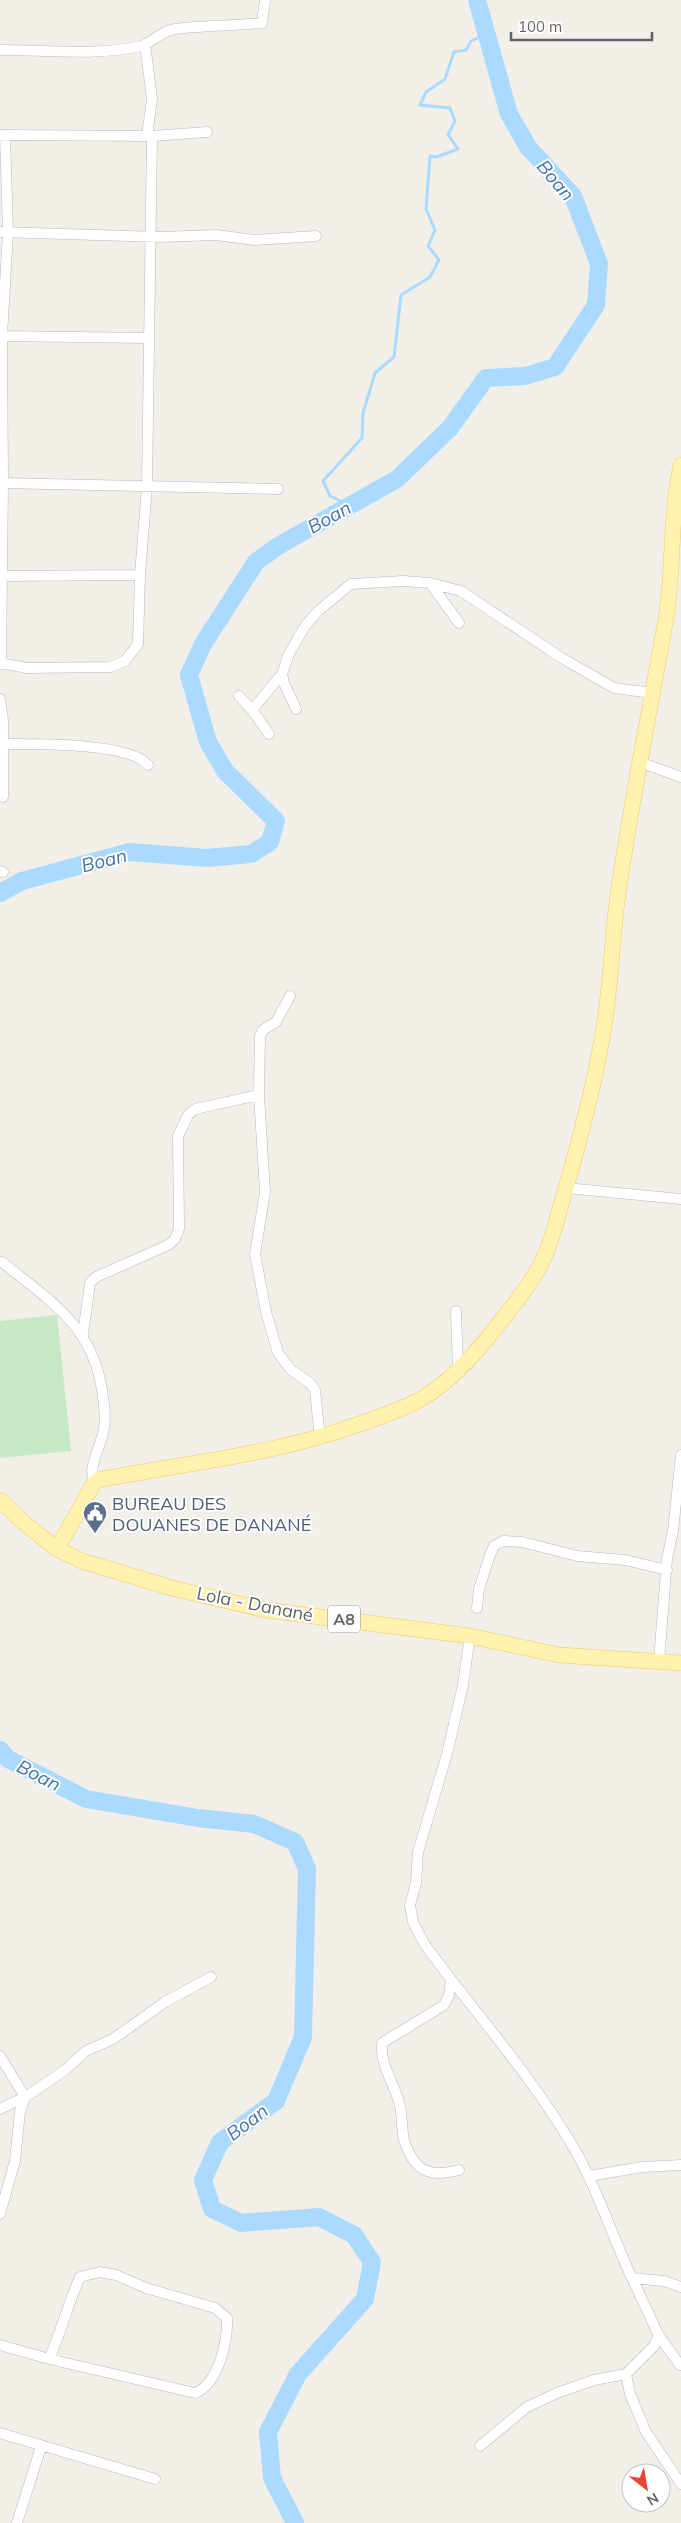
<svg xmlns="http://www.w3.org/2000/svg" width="681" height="2523" viewBox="0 0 681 2523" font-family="Mulish,sans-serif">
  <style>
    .pitch { fill: #c5e8c5 }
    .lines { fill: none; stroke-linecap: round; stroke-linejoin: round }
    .stream { stroke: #aadaff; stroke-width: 3 }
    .river { stroke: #aadaff; stroke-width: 18 }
    .street-casing { stroke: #b5b8bc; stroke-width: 11 }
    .primary-casing { stroke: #f2c960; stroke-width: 16 }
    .street { stroke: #fff; stroke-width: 10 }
    .primary { stroke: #fff2af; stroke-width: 15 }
    .labels { text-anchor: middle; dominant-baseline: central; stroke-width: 4; stroke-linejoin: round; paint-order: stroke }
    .shield { fill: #fff; stroke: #8f9295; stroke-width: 1 }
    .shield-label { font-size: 16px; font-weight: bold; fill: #5f6368 }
    .service-label { font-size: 18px; fill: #4e5e75; stroke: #fff; text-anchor: start }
    .street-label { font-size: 18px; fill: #5f6368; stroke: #fff }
    .water-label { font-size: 19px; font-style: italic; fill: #4174aa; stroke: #fff }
  </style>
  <rect width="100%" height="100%" fill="#f1efe8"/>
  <path class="pitch" d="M57 1315 71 1451 0 1458V1321Z"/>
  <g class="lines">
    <path class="stream" d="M351 506 330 496 323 481 362 438 363 413 375 373 394 357 401 295 430 277 439 260 428 246 435 230 426 209 430 156 436 157 458 149 448 135 455 121 450 108 420 105 426 92 445 79 454 52 466 50 471 41 486 34"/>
    <path class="river" d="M0 893 22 881 130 852 207 858 251 854 270 842 276 821 225 771 208 742 189 675 203 644 256 562 278 546 397 479 450 428 486 378 525 376 555 367 596 305 599 264 573 196 528 147 509 114 477 0
      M0 1750 8 1759 86 1799 198 1818 254 1824 295 1842 307 1869 303 2037 276 2101 220 2142 203 2180 212 2209 241 2223 319 2217 354 2235 372 2262 365 2299 298 2374 268 2432 272 2478 295 2523"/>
    <g class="street-casing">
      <path id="street" d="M145 44 152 99 147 136
        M0 50C45 50 96 56 141 46 152 43 160 31 175 29 204 25 233 26 262 23L265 0
        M0 135 152 136 207 132
        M0 232 160 237 216 235 254 240 316 236
        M0 336 149 338
        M0 483 278 489
        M0 576 140 575
        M430 583 459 623
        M0 663 27 668 110 667 125 661 138 644 140 575 147 487 152 136
        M1 664 3 483 2 336 8 232 5 135
        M239 696 252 710 269 734
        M0 699 3 720V797
        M296 709 284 683 282 674 289 654 305 626 318 611 351 584 403 581 430 583 461 591 560 657 614 688 652 693
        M252 710 282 674
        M0 744C31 744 129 742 148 765
        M639 762 681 777
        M0 871 3 872
        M290 996 276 1022 263 1030 260 1036 259 1095 265 1192 255 1254 266 1312 278 1353 291 1370 310 1383 315 1390 320 1438
        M566 1188 681 1199
        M2 1262C50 1301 92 1325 102 1390 104 1403 106 1415 104 1428 102 1446 87 1465 94 1483
        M456 1311 458 1371
        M83 1334 90 1283 96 1277 168 1245 175 1239 179 1229 178 1136 188 1115 195 1109 259 1095
        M477 1608 479 1589 490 1555 494 1546 503 1541 522 1542 577 1556 625 1560 667 1570
        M470 1636 463 1685 447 1754 418 1852 416 1883 410 1905 413 1922 425 1945C475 2013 532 2076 575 2150 598 2190 612 2236 632 2278L664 2281 681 2287
        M659 1661 667 1559 673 1531 681 1455
        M451 1980 449 1995 444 2005 382 2043C380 2065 393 2081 399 2102 403 2114 401 2128 404 2140 414 2171 429 2178 459 2170
        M0 2056 25 2097 20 2111 15 2161 0 2214
        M0 2109 27 2096 65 2070 86 2051 113 2039 165 2002 211 1977
        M589 2176 642 2167 681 2165
        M632 2278 659 2336 680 2365
        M0 2345 49 2359 195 2393C218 2385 228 2341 227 2318L215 2308 146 2288 116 2275 100 2272 80 2277C68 2304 61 2332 49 2359
        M626 2374 630 2394 646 2432 681 2484
        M0 2433 155 2479
        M480 2446 527 2407 557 2393 594 2380 626 2374 653 2347 659 2336
        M17 2523 41 2447"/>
    </g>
    <g class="primary-casing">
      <path id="primary" d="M0 1500 23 1522 57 1549 82 1561 172 1588 266 1610 470 1636 559 1655 681 1663
        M57 1549 94 1483 98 1480C185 1463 274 1455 359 1424 379 1417 402 1410 421 1399 449 1382 473 1357 493 1331 510 1310 527 1289 540 1266 554 1238 560 1206 569 1177 583 1128 596 1078 604 1027 611 983 612 938 618 894 631 802 650 710 666 618 674 567 670 515 681 465"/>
    </g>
    <use href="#street" class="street"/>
    <use href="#primary" class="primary"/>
  </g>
  <defs>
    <g id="civic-pin" transform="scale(1.25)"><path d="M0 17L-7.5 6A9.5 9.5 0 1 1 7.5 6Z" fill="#5c6f8a" stroke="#fff"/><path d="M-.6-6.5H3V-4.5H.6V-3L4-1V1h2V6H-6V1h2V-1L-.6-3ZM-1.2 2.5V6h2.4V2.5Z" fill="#fff"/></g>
  </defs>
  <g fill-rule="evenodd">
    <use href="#civic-pin" x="95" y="1513"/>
  </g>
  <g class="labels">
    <rect class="shield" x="328" y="1605.5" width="32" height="27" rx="4"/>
    <g class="shield-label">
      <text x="344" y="1619">A8</text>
    </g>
    <g class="service-label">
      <text x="112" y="1503">BUREAU DES<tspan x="112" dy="21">DOUANES DE DANANÉ</tspan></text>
    </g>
    <g class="street-label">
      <text transform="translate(255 1604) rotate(11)">Lola - Danané</text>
    </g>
    <g class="water-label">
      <text transform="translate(556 180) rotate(50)">Boan</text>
      <text transform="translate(329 517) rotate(-29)">Boan</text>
      <text transform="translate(104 860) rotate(-14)">Boan</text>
      <text transform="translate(39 1775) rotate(27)">Boan</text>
      <text transform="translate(247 2122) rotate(-37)">Boan</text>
    </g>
  </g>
  <g transform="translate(646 2488) rotate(149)"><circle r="24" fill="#ffffff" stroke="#bfc1c3"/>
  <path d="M0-4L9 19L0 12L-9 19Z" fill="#ea4335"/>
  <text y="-8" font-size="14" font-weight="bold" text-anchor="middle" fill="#5f6368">N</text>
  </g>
  <path d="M511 32v8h141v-8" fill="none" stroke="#5f6368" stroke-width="2.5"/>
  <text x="518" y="32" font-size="15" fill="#5f6368" stroke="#ffffff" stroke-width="4" paint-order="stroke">100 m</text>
</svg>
